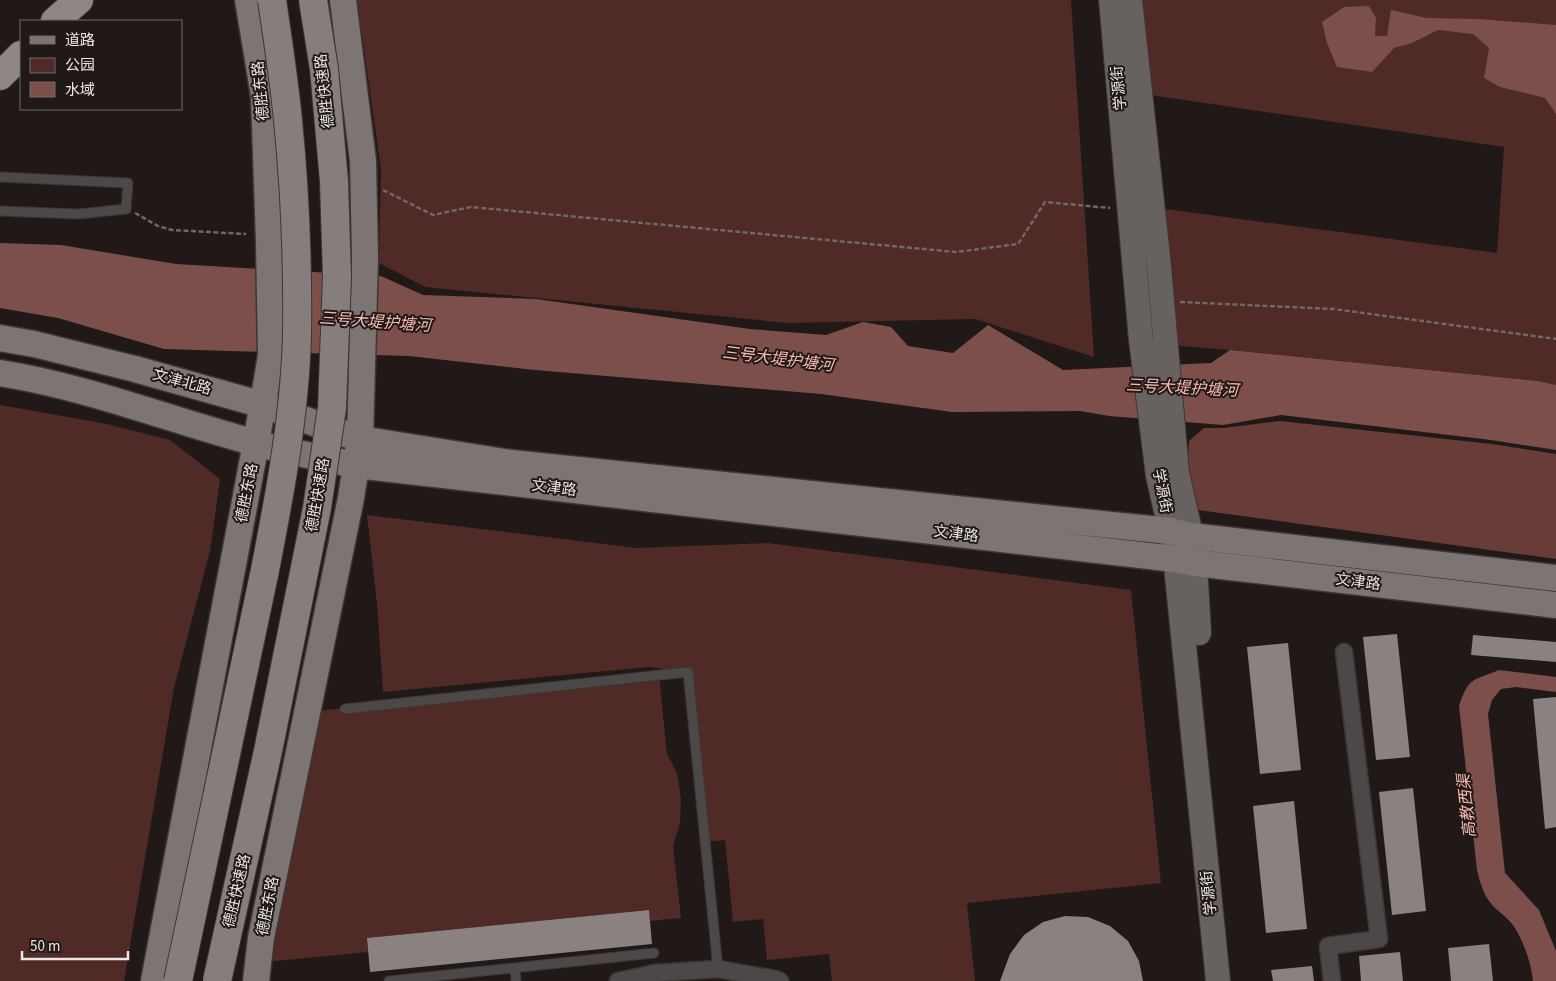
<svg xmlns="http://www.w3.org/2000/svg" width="1556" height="981" viewBox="0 0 1556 981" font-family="'Source Sans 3','Noto Sans SC',sans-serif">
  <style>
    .green { fill: #4f2a26 }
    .forest { fill: #683c37 }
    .water { fill: #7d4f4a }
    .building { fill: #8b8180 }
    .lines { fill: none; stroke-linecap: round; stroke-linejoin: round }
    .service-casing { stroke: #3c3635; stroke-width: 11 }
    .minor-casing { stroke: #3c3635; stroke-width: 19 }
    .secondary-casing { stroke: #3c3635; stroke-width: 26 }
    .primary-casing { stroke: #3c3635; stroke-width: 29 }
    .motorway-casing { stroke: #3c3635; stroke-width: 30 }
    .path { stroke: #6f6867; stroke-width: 2.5; stroke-dasharray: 5 2.5; stroke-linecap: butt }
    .service { stroke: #4c4847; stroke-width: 9 }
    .minor { stroke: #4c4847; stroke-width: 16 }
    .secondary { stroke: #676160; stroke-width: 24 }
    .primary { stroke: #7c7574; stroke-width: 26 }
    .motorway { stroke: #908685; stroke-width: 28 }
    .trunk-bridge-casing { stroke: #3c3635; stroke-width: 30; stroke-linecap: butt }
    .trunk-bridge { stroke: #867e7c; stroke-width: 28 }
    .labels { text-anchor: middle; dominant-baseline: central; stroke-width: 4; stroke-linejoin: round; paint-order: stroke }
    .street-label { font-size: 15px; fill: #ebe5e5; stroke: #201918 }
    .water-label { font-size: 16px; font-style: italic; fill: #f9bab2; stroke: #201918 }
  </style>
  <rect width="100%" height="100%" fill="#201918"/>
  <path class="green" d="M357 0H1071L1094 357 975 319 788 323 425 287 379 263 381 169Z
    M1120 0H1556V385L1538 381 1230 350 1158 344 1143 206 1497 253 1504 147 1130 92Z
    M0 405 102 423 170 440 220 479 210 551 174 688 124 981H0Z
    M367 515 636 548 768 543 1131 590 1161 883 967 903 975 981H832L829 954 767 960 763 919 733 922 725 840 705 842 688 672 649 667 383 692 377 604Z
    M659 676 667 754 677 773 681 799 680 823 673 846 681 918 650 921 649 910 367 938 368 952 276 961 265 959 317 711Z"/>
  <path class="forest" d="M1280 421 1492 444 1556 454V559L1191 509 1187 474 1189 441 1204 428H1223Z"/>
  <path class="water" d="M1369 6 1376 18 1375 36H1387L1391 10 1427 18 1477 19 1556 25V114L1545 98 1500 87 1484 78 1489 48 1473 34 1438 30 1412 43 1394 48 1372 72 1337 67 1327 43 1322 22 1344 7Z
    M0 243 61 245 176 264 381 276 423 295 536 299 750 329 826 335 863 322 891 327 908 346 953 353 988 325 1063 370 1211 363 1230 350 1538 381 1556 385V450L1491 440 1281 415 1223 425 1109 416 1080 411 952 412 821 394 535 370 409 356 164 349 58 318 0 308Z
    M1499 670 1556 677V692L1516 687 1501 689 1492 700 1488 714 1505 873 1539 910 1556 951V981H1533C1531 962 1524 942 1513 925 1508 918 1499 912 1493 906 1484 896 1480 883 1477 870L1459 706C1469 677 1472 681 1499 670Z"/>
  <path class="building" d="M1397 634 1410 757 1376 760 1363 637Z
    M1473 635 1556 642V662L1471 655Z
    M1288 643 1301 770 1260 774 1247 647Z
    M1556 697V827L1545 829 1533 699Z
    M1413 788 1426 911 1392 915 1379 792Z
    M1294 801 1307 929 1266 933 1253 806Z
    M649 910 652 944 370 972 367 938Z
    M1065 916 1088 917 1110 926 1128 941 1139 961 1143 981H1000L1010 954 1024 935 1043 922Z
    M1489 944 1493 981H1451L1448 948Z
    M1400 952 1403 981H1361L1359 956Z
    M1312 966 1314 981H1273L1271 970Z"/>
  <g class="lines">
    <g class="service-casing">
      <path id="service" d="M0 177 128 183 126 209 78 214 0 211
        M345 709 688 672 718 969
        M515 968 516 981
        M389 981 654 953"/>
    </g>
    <g class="minor-casing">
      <path id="minor" d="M618 981 655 973 718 969 775 979 780 981
        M1332 981 1328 946 1379 939 1344 652"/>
    </g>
    <g class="secondary-casing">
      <path id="secondary" d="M1111 0 1141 340 1158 476 1174 546 1218 981
        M1130 0 1159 266 1177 473 1194 548 1199 633"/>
    </g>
    <g class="primary-casing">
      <path id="primary" d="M0 338 34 344 135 369 263 405 360 439 511 463 1170 531 1191 536 1556 578
        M0 373C88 387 170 420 256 443 289 452 323 458 356 465L1175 559 1195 563 1556 605
        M154 981 256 443 271 356 269 242 264 96 248 0
        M256 981 261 938 351 498 360 439 365 257 363 161 343 0"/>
    </g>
    <g class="motorway-casing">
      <path id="motorway" d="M55 21 79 0
        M0 76 21 55"/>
    </g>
    <path class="path" d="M383 190 433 215 471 207 956 252 1018 244 1045 202 1110 208
      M135 213 158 226 172 230 246 234
      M1180 302 1334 309 1556 339"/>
    <use href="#service" class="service"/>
    <use href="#minor" class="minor"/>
    <use href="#secondary" class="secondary"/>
    <use href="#primary" class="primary"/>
    <use href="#motorway" class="motorway"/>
    <g class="trunk-bridge-casing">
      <path id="trunk-bridge" d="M178 981 265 570C280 493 295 414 297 335 298 263 295 191 288 120 284 80 278 40 272 0
        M217 981 268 751 317 508 332 408 337 277 334 181 324 69 313 0"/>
    </g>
    <use href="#trunk-bridge" class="trunk-bridge"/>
  </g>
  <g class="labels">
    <g class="street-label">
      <text transform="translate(1119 88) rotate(-95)">学源街</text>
      <text transform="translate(261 91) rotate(-96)">德胜东路</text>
      <text transform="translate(325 91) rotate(-96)">德胜快速路</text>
      <text transform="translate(182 382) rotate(15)">文津北路</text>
      <text transform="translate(554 488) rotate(7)">文津路</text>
      <text transform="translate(1162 491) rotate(79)">学源街</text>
      <text transform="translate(247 493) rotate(-79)">德胜东路</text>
      <text transform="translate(318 495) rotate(-80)">德胜快速路</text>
      <text transform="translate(956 534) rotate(7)">文津路</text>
      <text transform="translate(1358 582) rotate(7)">文津路</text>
      <text transform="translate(237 891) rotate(-77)">德胜快速路</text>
      <text transform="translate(1209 893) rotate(-96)">学源街</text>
      <text transform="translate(268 906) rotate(-79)">德胜东路</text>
    </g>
    <g class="water-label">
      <text transform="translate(375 322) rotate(4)">三号大堤护塘河</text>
      <text transform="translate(778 359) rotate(7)">三号大堤护塘河</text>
      <text transform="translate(1182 388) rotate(3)">三号大堤护塘河</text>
      <text transform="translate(1467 806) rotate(-96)">高教西渠</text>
    </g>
  </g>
  <rect x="20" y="20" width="162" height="90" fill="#201918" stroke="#716b6a"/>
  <rect x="30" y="36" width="25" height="8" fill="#7c7574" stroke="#716b6a"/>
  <text x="65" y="45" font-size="15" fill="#ebe5e5">道路</text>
  <rect x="30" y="58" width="25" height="15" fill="#4f2a26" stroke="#716b6a"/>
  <text x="65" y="70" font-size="15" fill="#ebe5e5">公园</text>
  <rect x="30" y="82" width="25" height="15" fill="#7d4f4a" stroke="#716b6a"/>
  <text x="65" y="95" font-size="15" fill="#ebe5e5">水域</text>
  <path d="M22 951v8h106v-8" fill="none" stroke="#ebe5e5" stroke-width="2.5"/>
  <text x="30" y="951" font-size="15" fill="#ebe5e5" stroke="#201918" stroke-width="4" paint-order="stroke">50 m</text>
</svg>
